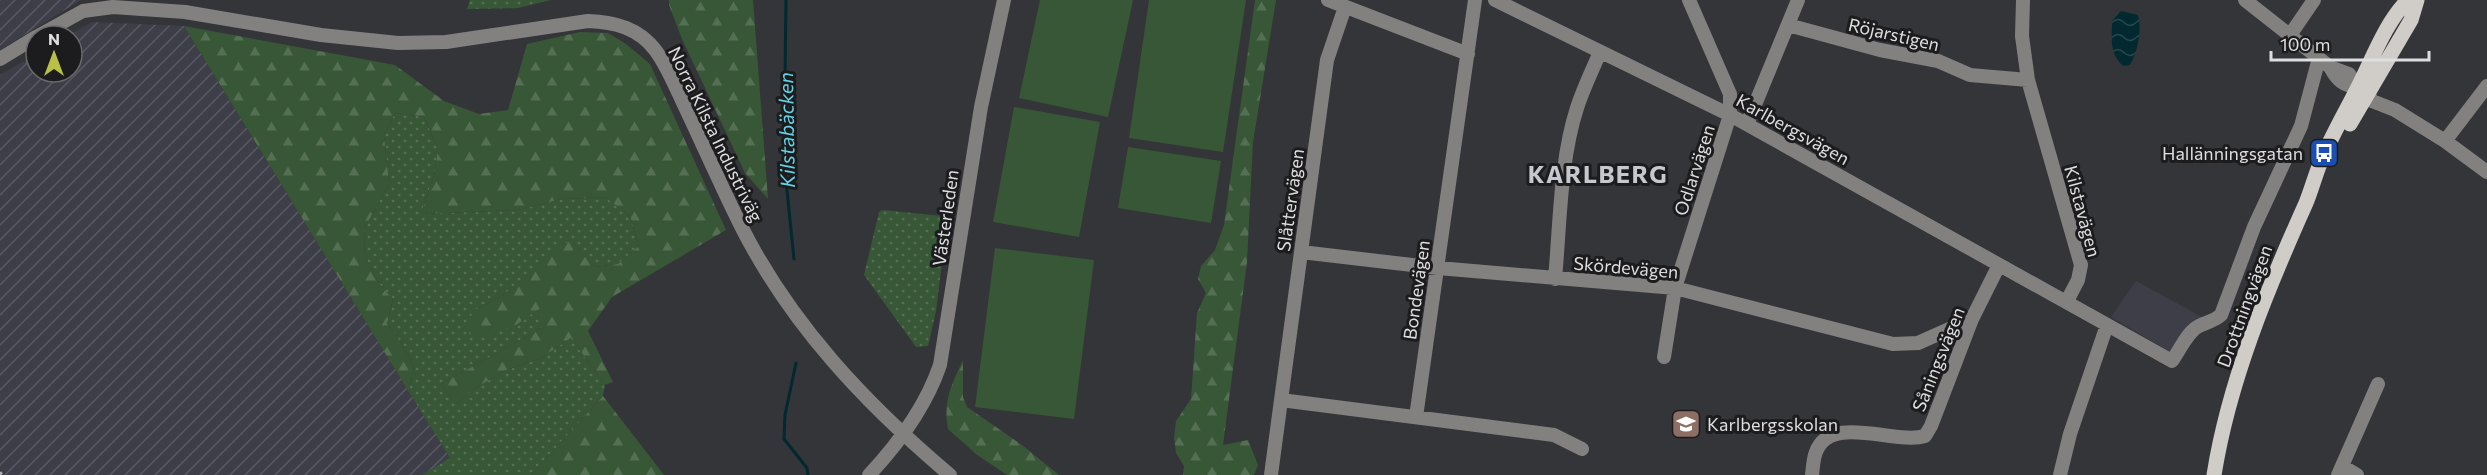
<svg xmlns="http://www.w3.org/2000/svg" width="2487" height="475" viewBox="0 0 2487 475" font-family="Commissioner,sans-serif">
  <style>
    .built { fill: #3e3e49 }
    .industrial { fill: url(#industrial-furrows) }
    .green { fill: url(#green-dots) }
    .forest { fill: url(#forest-firs) }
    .pitch { fill: #385736 }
    .water { fill: url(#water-waves) }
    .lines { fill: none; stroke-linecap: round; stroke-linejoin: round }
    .stream { stroke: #01292f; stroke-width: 3 }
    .minor { stroke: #83817f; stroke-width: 14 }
    .major { stroke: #d0ccc8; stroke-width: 15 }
    .rail { stroke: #b1b1b5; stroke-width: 3; stroke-dasharray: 3 6; stroke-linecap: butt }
    .labels { text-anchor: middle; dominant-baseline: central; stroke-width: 6; stroke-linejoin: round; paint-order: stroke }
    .street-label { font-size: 18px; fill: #dedee1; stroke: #1c1c1e }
    .poi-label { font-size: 18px; fill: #dedee1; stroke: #1c1c1e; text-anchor: end }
    .water-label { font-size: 20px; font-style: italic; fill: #65d2e4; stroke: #1c1c1e }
    .district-label { font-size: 24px; font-weight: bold; letter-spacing: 1.5px; fill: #c7c8ce; stroke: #1c1c1e }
  </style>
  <defs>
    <pattern id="industrial-furrows" width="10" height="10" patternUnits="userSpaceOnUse" patternTransform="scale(1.5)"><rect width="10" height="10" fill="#3e3e49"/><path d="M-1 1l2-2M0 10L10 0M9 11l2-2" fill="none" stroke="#595963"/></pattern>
    <pattern id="green-dots" width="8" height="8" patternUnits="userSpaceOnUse" patternTransform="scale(1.5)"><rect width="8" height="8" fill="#385736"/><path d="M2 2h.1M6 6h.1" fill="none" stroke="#546f53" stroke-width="1.8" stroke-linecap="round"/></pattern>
    <pattern id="forest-firs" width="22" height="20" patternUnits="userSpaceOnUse" patternTransform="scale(1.5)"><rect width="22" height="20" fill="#385736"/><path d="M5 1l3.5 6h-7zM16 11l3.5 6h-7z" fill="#546f53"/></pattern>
    <pattern id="water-waves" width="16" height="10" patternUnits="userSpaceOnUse" patternTransform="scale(1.5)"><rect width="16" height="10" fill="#01292f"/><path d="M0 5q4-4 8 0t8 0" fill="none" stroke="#26484d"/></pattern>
  </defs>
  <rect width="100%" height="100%" fill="#343539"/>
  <path class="built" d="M2136 281 2204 318 2179 357 2111 317Z"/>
  <path class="industrial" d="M0 0H81L0 50Z
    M92 22 184 26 450 458 422 475H3L0 469V75L36 54V72H72V36H67Z"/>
  <path class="green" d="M470 0H551L518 8 467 9Z
    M395 113 424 117 438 149 434 175 421 214 517 210 562 199 605 197 630 216 639 246 618 264 595 267 569 242 504 294 475 310 516 325 542 306V328L441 384 456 404 474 389 504 371 541 358 571 338 605 385 603 396 531 475H422L450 458 409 392 414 366 403 345 387 324 393 299 380 285 365 257 364 229 389 184 384 135Z
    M883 210 942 216 947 222 936 311 928 346 916 347 864 275 879 212Z"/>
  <path class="forest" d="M669 0H753L768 199 745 173 682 39 669 5Z
    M1255 0H1276L1253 142 1247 262 1223 445 1248 440 1258 465 1254 475H1183L1184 466 1176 453 1174 438 1176 421 1191 399 1197 313 1206 293 1198 279 1201 266 1215 250 1224 225Z
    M184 26 395 65 444 101 479 114 508 110 527 44 580 32 608 33 626 44 650 64 726 230 612 297 588 331 613 382 605 385 571 338 541 358 504 371 474 389 456 404 441 384 542 328V307L516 325 477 338 462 329 475 310 504 294 569 241 595 267 618 264 639 246 630 216 605 197 562 199 517 210 421 214 434 175 438 149 424 117 395 113 384 135 389 184 364 229 365 257 380 285 393 299 387 324 403 345 414 366 409 392Z
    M963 360V397L967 407 1022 445 1059 475H1007L976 454 948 429C943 400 951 386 963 360Z
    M603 396 664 475H531Z"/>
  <path class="pitch" d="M1040 0H1133L1108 117 1019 98Z
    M1149 0H1246L1223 152 1129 138Z
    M1014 107 1100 122 1079 237 993 222Z
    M1128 147 1221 161 1211 223 1118 208Z
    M995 248 1094 260 1074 419 975 407Z"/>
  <path class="water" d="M2121 11 2138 15C2142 30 2138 51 2130 65L2123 66C2109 53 2112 39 2112 21Z"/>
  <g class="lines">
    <path class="stream" d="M786 0 784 161 794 259
      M796 363 785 415 784 439 807 468 808 475"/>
    <path class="minor" d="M1328 0 1468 54
      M1495 0 1730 115 2172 361C2180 350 2187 332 2199 326 2207 322 2214 321 2221 315L2254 227 2301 126 2319 58
      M2023 0 2022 36 2028 80 2081 265 2078 280 2067 301
      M2245 0 2330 67 2349 74 2358 87
      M1345 7 1327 60 1281 400 1554 435 1582 449
      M1788 25 1880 50 1938 61 1970 75 2028 80
      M2290 35 2314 0
      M38 36 83 11 113 7 185 12 321 35 398 43 446 42 588 21C615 22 639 28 656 51 669 69 677 91 687 111 705 149 722 188 741 226 791 325 866 404 950 475
      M0 59 36 37
      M2330 67C2337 80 2343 86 2358 87
      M2368 93 2372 101 2395 110 2445 141 2487 172
      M1747 124 1798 0
      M2445 141 2487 86
      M1301 252 1438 268 1675 288 1893 344 1918 343 1972 319
      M1555 279C1560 225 1560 160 1577 108 1583 89 1592 71 1600 52
      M1664 357 1675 288 1730 115V94L1689 0
      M1416 417 1475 0
      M2342 466 2357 475
      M869 475C899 443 926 406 940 365L981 107 1004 0
      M1271 475 1281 400
      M1812 475C1813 468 1813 459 1816 452 1830 413 1895 445 1925 436L1931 426 1972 319 1999 265
      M2060 475 2070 434 2107 325
      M2338 475 2378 384"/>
    <path class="major" d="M2350 124 2411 20 2417 0
      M2214 475C2229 381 2267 290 2306 203 2313 186 2317 168 2325 152 2335 130 2347 109 2358 87 2373 58 2385 23 2408 0"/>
    <path class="rail" d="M0 472 2 475"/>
  </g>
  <defs>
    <g id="bus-square" transform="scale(1.5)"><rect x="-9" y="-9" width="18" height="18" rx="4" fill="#1a4fb4" stroke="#1c1c1e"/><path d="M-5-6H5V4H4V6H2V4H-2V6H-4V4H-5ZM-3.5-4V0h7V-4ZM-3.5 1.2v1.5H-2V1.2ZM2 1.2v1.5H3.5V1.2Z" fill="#fff"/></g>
    <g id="school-square" transform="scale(1.5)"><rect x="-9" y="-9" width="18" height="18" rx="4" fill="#8d6e63" stroke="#1c1c1e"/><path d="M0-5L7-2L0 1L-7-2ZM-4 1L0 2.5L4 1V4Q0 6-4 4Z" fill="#fff"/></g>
  </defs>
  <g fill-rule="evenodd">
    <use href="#bus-square" x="2324" y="153"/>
    <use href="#school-square" x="1686" y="424"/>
  </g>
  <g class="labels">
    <g class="street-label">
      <text transform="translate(1894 34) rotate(13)">Röjarstigen</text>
      <text transform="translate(1793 129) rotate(29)">Karlbergsvägen</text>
      <text transform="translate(716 134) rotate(64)">Norra Kilsta Industriväg</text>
      <text transform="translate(1694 170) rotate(-72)">Odlarvägen</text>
      <text transform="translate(1290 200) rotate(-82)">Slåttervägen</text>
      <text transform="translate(2083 211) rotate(75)">Kilstavägen</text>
      <text transform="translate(945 218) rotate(-82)">Västerleden</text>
      <text transform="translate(1626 267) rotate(5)">Skördevägen</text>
      <text transform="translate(1416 290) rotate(-82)">Bondevägen</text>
      <text transform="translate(2244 306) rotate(-70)">Drottningvägen</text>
      <text transform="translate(1938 359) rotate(-68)">Såningsvägen</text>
    </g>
    <g class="poi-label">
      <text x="2303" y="153">Hallänningsgatan</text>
      <text x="1707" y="424" text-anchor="start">Karlbergsskolan</text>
    </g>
    <g class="water-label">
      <text transform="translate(786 130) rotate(-91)">Kilstabäcken</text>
    </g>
    <g class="district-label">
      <text x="1598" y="173">KARLBERG</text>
    </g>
  </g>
  <g transform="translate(54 54)"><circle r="28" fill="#1c1c1e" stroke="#6a6a6c" stroke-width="1.5"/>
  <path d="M0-4.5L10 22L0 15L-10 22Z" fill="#b9c046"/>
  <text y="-9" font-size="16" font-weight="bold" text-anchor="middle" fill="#dedee1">N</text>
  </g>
  <path d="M2271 51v9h158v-9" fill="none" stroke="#dedee1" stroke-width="3"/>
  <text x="2280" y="51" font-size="18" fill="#dedee1" stroke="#1c1c1e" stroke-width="4.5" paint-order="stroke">100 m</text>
</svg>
